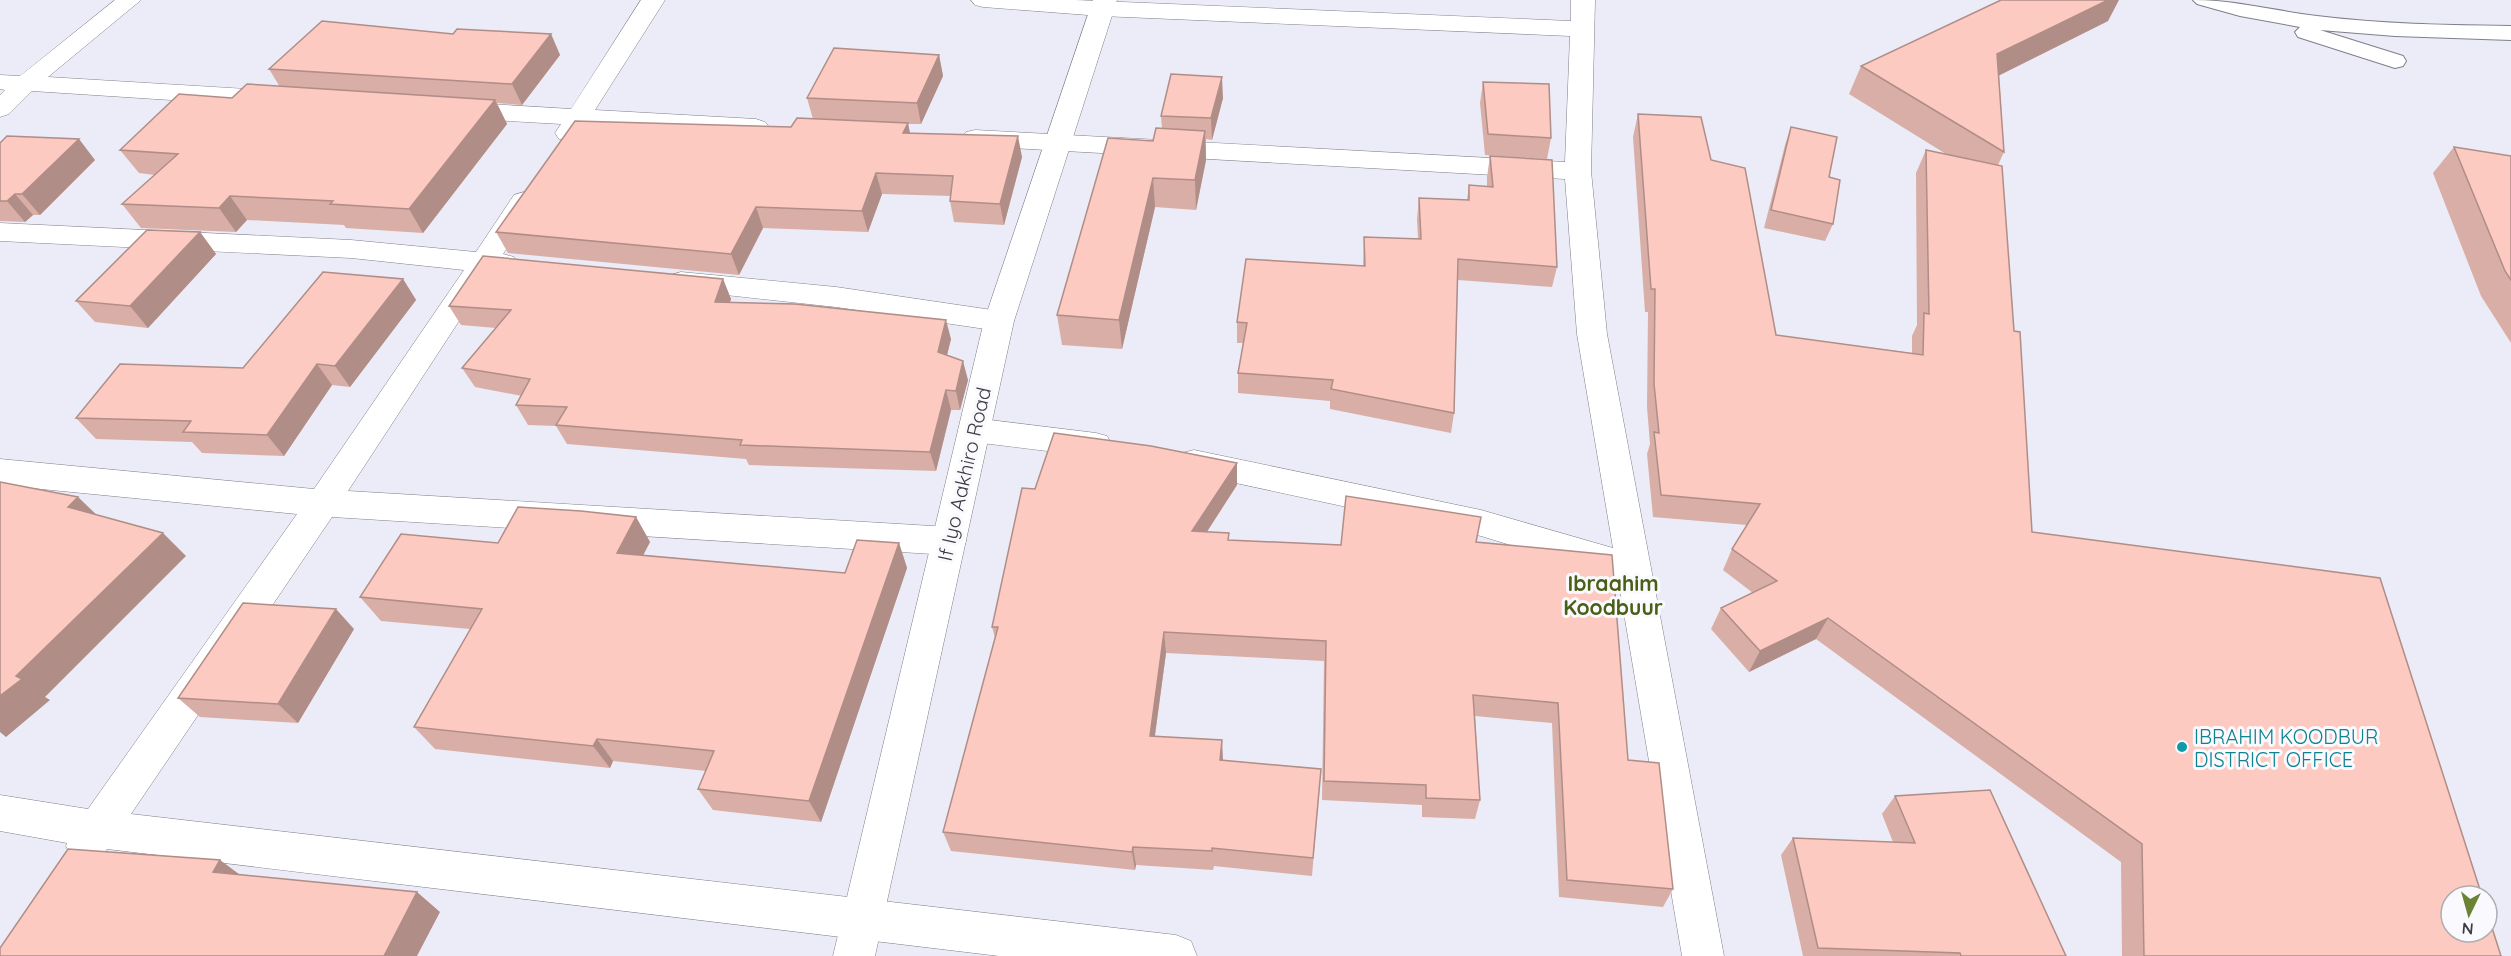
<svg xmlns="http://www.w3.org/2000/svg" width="2511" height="956" viewBox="0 0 2511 956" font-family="Quicksand,sans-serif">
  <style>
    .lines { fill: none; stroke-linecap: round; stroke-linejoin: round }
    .lane-casing { stroke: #7f7f89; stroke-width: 2 }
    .street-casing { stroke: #7f7f89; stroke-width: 1 }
    .secondary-casing { stroke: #7f7f89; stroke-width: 1 }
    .lane { fill: #fff; fill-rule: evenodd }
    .street { fill: #fff; fill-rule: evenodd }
    .secondary { fill: #fff; fill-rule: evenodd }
    .wall { fill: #d9aea6 }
    .shaded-wall { fill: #b08d87 }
    .building { fill: #fccac1; stroke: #b08d87; stroke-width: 1.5 }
    .culture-dot { fill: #0f9aa8; stroke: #f9f9fe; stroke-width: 2 }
    .labels { text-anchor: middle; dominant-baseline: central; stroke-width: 6; stroke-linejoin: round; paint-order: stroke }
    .street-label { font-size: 20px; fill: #3c3c41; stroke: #f9f9fe }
    .culture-label { font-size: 20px; fill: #0d838f; stroke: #f9f9fe; text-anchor: start }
    .neighbourhood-label { font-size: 21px; font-weight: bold; fill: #4a5f15; stroke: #f9f9fe }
  </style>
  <rect width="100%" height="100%" fill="#ebecf7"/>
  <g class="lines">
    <g class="lane-casing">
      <path id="lane" d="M2193 0C2235 0 2275 11 2317 16 2381 24 2446 25 2511 26V40L2395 36 2320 30 2403 56 2406 61 2403 66 2395 68 2298 37 2295 32 2300 27 2240 16 2197 4Z"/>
    </g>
    <g class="street-casing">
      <path id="street" d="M115 0H141L48 77 279 91 288 94 292 99 288 104 279 107 32 91 9 114 0 117V95L5 90 0 89V75L20 76Z
        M641 0H665L595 110 756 119 765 122 769 127 765 132 756 135 586 125 577 139 568 141 559 139 555 133 561 124 457 118 448 115 444 110 448 105 457 102 571 109Z
        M971 0H1075L1571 21V0H1595L1591 171 1607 334 1724 956H1682L1618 578 1481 536 1194 474 1182 471 1178 462 1182 453 1194 450 1481 510 1613 548 1577 334 1565 179 975 146 966 144 962 138 966 132 975 130 1565 162 1570 36 1101 16 983 7 975 5Z
        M524 192 534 195 538 201 503 254 514 257 518 264 514 271 504 274 491 272 348 491 949 527 961 531 966 541 961 551 949 555 332 517 131 814 1176 935 1191 941 1197 956H999L107 849 100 859 86 865 72 859 66 846 67 843 0 831V795L88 809 297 514 0 485V459L314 489 464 270 351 258 0 241V223L351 240 476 252 514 195Z
        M681 272 836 287 999 311 1010 314 1014 321 1010 328 999 331 836 307 671 289 666 282 671 275Z
        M974 418 1096 433 1107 436 1112 445 1107 454 1096 457 974 442 963 438 958 430 963 422Z"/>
    </g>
    <g class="secondary-casing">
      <path id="secondary" d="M1093 0H1117L1014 321 875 956H833L984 321Z"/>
    </g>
    <use href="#lane" class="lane"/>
    <use href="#street" class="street"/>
    <use href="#secondary" class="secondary"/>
  </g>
  <path class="wall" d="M2108 21 1999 75 2004 152 1998 165 2032 532 2501 956H2122L2121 862 1816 639 1749 672 1711 629 1721 608 1753 593 1723 570 1732 549 1747 525 1653 517 1647 454 1650 444 1647 407 1648 312H1645L1633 137 1638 114 1711 160 1776 335 1912 353V336L1917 325 1916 173 1926 150 1946 154 1849 94 1861 66Z
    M453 34H551L560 55 522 105 497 103 507 124 423 233 346 228 344 225 247 220 236 232 141 228 122 204 155 175 139 173 120 150 232 98 280 87 269 69Z
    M939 55 943 76 921 124H908L910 133 1022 157 1004 225 954 222 950 201 951 196 882 194 868 232 763 228 739 275 508 253 496 232 813 119 807 98Z
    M1483 82 1551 138 1547 159 1485 155 1480 103Z
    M1223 98 1212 140 1206 139V160L1196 210 1155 207 1122 349 1062 345 1057 315 1153 141 1162 128 1161 116Z
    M1791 127 1829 177 1833 224 1825 241 1764 228 1785 145Z
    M0 143 95 160 40 215H33L25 222 0 221Z
    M2454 147 2511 156V343L2481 296 2433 173Z
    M1490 156 1557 267 1552 287 1458 280 1454 413 1451 433 1330 409V401L1238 393V373L1243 343H1237V322L1363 266 1364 237 1418 239 1417 219 1419 198 1467 200 1469 185 1487 187V177Z
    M200 232 216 254 148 328 95 322 76 301Z
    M403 279 416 300 350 387 332 385 284 456 202 453 192 442 96 439 76 418 243 368Z
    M723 279 731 299 730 302 951 339 947 355 968 380 960 410H951L936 471 749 465 746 459 567 444 556 426 528 425 516 405 522 396 475 387 462 368 496 328 461 325 449 306Z
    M1237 485 1207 532 1229 540 1341 545 1476 542 1628 760 1673 889 1663 907 1559 897 1552 723 1475 716 1480 800 1475 819 1422 817V805L1322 800 1324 661 1166 653 1155 736 1223 760 1321 769 1312 876 1214 866 1213 870 1136 865 1135 870 951 851 943 832 995 638 992 627 1035 489Z
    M636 517 650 542 643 555 845 573 899 543 907 568 821 822 713 810 698 789 706 771 613 761 610 768 435 749 414 727 470 629 381 621 360 597 498 543Z
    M354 629 298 723 200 717 178 698Z
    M1895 796 2066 956H1803L1781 855 1793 838 1893 842 1882 814Z"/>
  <path class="shaded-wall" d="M2108 0H2119L2108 21 1984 83 1997 54Z
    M551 34 560 55 522 105 512 84Z
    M939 55 943 76 921 124 917 103Z
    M1222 77 1223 98 1212 140 1211 118Z
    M495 100 507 124 423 233 409 209Z
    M908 123 912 144 903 133Z
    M1205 131 1206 160 1196 210 1195 180Z
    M1018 136 1022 157 1004 225 1000 204Z
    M79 139 95 160 40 215 22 194Z
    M876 173 882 194 868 232 862 211Z
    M1153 178 1155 207 1122 349 1119 320Z
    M15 194 33 215 25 222 7 201Z
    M230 196 247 220 236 232 219 208Z
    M756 207 763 228 739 275 731 254Z
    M200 232 216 254 148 328 130 306Z
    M403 279 416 300 350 387 335 366Z
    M723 279 731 299 723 322 715 302Z
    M946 320 951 339 943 371 938 352Z
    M963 361 968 380 960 410 956 391Z
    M317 364 332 385 284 456 267 435Z
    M946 390 951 410 936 471 930 452Z
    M1237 463V485L1193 553 1192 531Z
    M78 497 102 520 68 507Z
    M636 517 650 542 632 577 617 553Z
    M163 533 186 556 45 697 50 700 6 737 0 732V696L16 676Z
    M899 543 907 568 821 822 809 801Z
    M336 609 354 629 298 723 278 704Z
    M1828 618 1816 639 1749 672 1760 651Z
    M1164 632 1166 653 1152 756 1150 736Z
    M597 739 613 761 610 768 593 746Z
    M1222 740 1223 760H1220Z
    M1133 847 1136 865 1135 870 1132 852Z
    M220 860 247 880 213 872Z
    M417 892 440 912 417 956H384Z"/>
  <path class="building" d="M2001 0H2108L1997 54 2004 152 1861 66Z
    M322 21 453 34 457 29 551 34 512 84 269 69Z
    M834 48 939 55 917 103 807 98Z
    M1171 74 1222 77 1211 118 1161 116Z
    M1483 82 1549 84 1551 138 1488 134Z
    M247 84 495 100 409 209 330 204 333 201 230 196 219 208 122 204 178 154 120 150 179 94 232 98Z
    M1638 114 1701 117 1711 160 1745 168 1776 335 1923 355 1924 313 1929 314 1926 150 2002 166 2014 331 2020 332 2032 532 2380 578 2482 896H2451V932H2487V912L2501 956H2144L2142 844 1828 618 1760 651 1721 608 1777 581 1732 549 1760 504 1661 495 1654 432 1659 433 1654 384 1655 289H1651Z
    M797 118 908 123 903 133 1018 136 1000 204 950 201 953 176 876 173 862 211 756 207 731 254 496 232 575 121 791 127Z
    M1791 127 1837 137 1829 177 1840 180 1833 224 1771 210Z
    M1156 128 1205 131 1195 180 1153 178 1119 320 1057 315 1108 138 1153 141Z
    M7 136 79 139 22 194H15L7 201H0V143Z
    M2454 147 2511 156V280L2505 271Z
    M1490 156 1552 160 1557 267 1458 259 1454 413 1331 389 1333 380 1238 373 1247 323 1237 322 1246 259 1365 266 1364 237 1421 239 1419 198 1469 200V185L1493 187Z
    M147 230 200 232 130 306 76 301Z
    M483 256 723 279 715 302 795 304 946 320 938 352 963 361 956 391 946 390 930 452 740 445 742 440 556 425 567 407 516 405 530 379 462 368 511 310 449 306Z
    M323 272 403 279 335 366 317 364 267 435 183 432 191 421 76 418 120 364 243 368Z
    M1054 433 1151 446 1237 463 1192 531 1229 533 1228 540 1341 545 1346 496 1481 517 1476 542 1612 555 1628 760 1659 763 1673 889 1567 880 1558 703 1473 695 1480 800 1426 798V785L1324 781 1326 641 1164 632 1150 736 1222 740 1220 760 1321 769 1313 858 1212 848V851L1133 847 1132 852 943 832 998 627H992L1022 488 1035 489Z
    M0 482 78 497 68 507 163 533 16 676 22 679 0 696Z
    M518 507 581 511 636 517 617 553 845 573 857 540 899 543 809 801 698 789 714 751 597 739 593 746 414 727 482 609 360 597 401 534 498 543Z
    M243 603 336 609 278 704 178 698Z
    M1990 790 2066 956H1961L1960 953 1818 948 1793 838 1915 843 1895 796Z
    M68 849 220 860 213 872 417 892 384 956H0V948Z"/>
  <circle class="culture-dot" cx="2182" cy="747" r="6"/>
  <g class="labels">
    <g class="street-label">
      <text transform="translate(964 474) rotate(-77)">If Iyo Aakhiro Road</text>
    </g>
    <g class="culture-label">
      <text x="2194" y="736">IBRAHIM KOODBUR<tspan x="2194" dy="23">DISTRICT OFFICE</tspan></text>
    </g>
    <g class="neighbourhood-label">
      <text x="1613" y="583">Ibraahim<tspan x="1613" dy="24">Koodbuur</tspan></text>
    </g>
  </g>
  <g transform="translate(2469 914) rotate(185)"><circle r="28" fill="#f9f9fe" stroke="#adadb2" stroke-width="1.5"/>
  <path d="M0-4.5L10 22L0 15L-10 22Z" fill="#6b8335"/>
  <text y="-9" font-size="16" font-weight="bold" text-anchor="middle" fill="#3c3c41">N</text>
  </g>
</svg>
